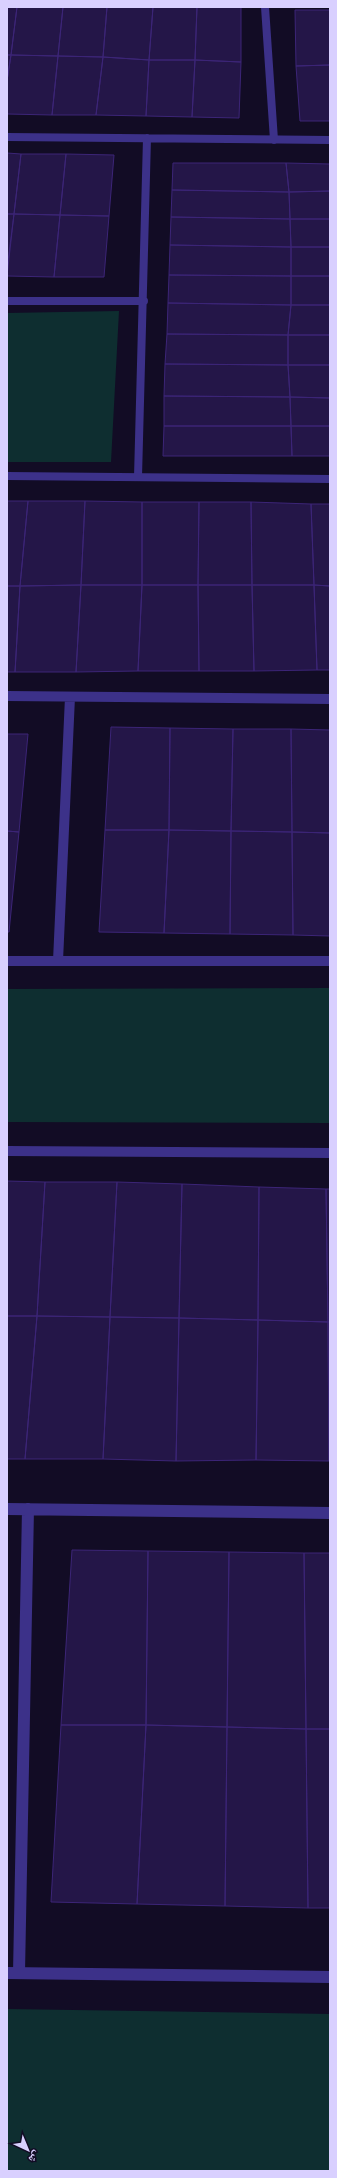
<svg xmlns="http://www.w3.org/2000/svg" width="337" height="2178" viewBox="0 0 337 2178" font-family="Montserrat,'Noto Naskh Arabic',sans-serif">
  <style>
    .green { fill: #0e2e30 }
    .building { fill: #241648; stroke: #3c2577 }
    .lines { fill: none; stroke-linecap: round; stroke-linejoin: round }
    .street-far2 { stroke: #3c3189; stroke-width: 8 }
    .street-far1 { stroke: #3c3189; stroke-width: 10 }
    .street { stroke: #3c3189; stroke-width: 12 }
  </style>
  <rect width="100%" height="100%" fill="#120c25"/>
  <path class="green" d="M119 311 111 462H7V313Z
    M330 988V1123L7 1122V989Z
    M7 2009 330 2014V2171H7Z"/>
  <path class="building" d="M7 7H17L11 55H7Z
    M17 7H63L58 56 11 55Z
    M63 7H107L103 57 58 56Z
    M107 7H153L149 60 103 57Z
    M153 7H197L195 60H149Z
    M197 7H241V62L195 60Z
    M295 10H330V65L296 66Z
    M7 55H11L7 81Z
    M11 55 58 56 52 115 7 114V81Z
    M58 56 103 57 96 115H52Z
    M103 57 149 60 146 116 96 115Z
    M149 60H195L192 117 146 116Z
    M195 60 241 62 239 118 192 117Z
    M330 65V121H300L296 66Z
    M7 153 21 154 14 214H7Z
    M21 154H66L60 215 14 214Z
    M66 154 114 155 109 216 60 215Z
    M173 163H286L289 192 172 190Z
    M286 163 330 164V191L289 192Z
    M172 190 289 192 290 219 171 217Z
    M330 191V219H290L289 192Z
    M7 214H14L7 269Z
    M14 214 60 215 54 277 7 276Z
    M60 215 109 216 104 277H54Z
    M171 217 290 219 291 247 170 245Z
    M290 219H330V247H291Z
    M170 245 291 247V276L169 275Z
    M291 247H330V276H291Z
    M169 275 291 276V305L168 303Z
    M291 276H330V305H291Z
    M168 303 291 305 288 335 167 334Z
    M291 305H330V335H288Z
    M167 334 288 335V365L165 364Z
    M288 335H330V365H288Z
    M165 364 288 365 290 397 164 396Z
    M288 365H330V398L290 397Z
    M164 396 290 397 291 426H164Z
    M290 397 330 398V426H291Z
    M164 426H291L292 456H163Z
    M291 426H330V456H292Z
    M7 501H28L20 586H7Z
    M28 501H85L81 585 20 586Z
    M85 501 142 502V585H81Z
    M142 502H199L198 585H142Z
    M199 502H251L252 585H198Z
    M251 502 311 504 314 585H252Z
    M311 504H330V586L314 585Z
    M81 585H142L138 671 76 672Z
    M81 585 76 672H15L20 586Z
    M142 585H198L199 671H138Z
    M198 585H252L254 671H199Z
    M252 585H314L317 670 254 671Z
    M314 585 330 586V670H317Z
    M7 586H20L15 672H7Z
    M111 727 170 728 169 830H105Z
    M170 728 233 729 231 831 169 830Z
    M233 729H291L292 832 231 831Z
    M291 729 330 730V833L292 832Z
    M7 734H28L19 832 7 831Z
    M105 830H169L164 933 99 932Z
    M169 830 231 831 230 934 164 933Z
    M7 831 19 832 9 932H7Z
    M231 831 292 832 293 935 230 934Z
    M292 832 330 833V936L293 935Z
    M7 1181 45 1182 37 1316H7Z
    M45 1182H117L110 1317 37 1316Z
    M117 1182 182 1184 179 1318 110 1317Z
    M182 1184 259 1187 258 1320 179 1318Z
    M259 1187 326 1189 328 1322 258 1320Z
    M326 1189H330V1322H328Z
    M7 1316H37L25 1459H7Z
    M37 1316 110 1317 103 1459H25Z
    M110 1317 179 1318 176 1461 103 1459Z
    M179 1318 258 1320 256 1460 176 1461Z
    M258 1320 328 1322 329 1461 256 1460Z
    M328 1322H330V1461H329Z
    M72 1550 148 1551 146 1725H61Z
    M148 1551 229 1552 227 1727 146 1725Z
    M229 1552 304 1553 306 1729 227 1727Z
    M304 1553H330V1729H306Z
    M61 1725H146L137 1904 51 1902Z
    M146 1725 227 1727 225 1906 137 1904Z
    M227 1727 306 1729 308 1908 225 1906Z
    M306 1729H330V1908H308Z"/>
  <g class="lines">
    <path class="street-far2" d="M265 7 274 140
      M7 137 330 140
      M7 301H144
      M7 476 330 479
      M138 477 147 138"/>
    <path class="street-far1" d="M7 696 330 699
      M7 961H330
      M58 961 70 697
      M7 1151 330 1153"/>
    <path class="street" d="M7 1509 330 1513
      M7 1973 330 1977
      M19 1973 28 1509"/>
  </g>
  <rect width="337" height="2178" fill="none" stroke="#d9d0ff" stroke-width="16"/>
  <g transform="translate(28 2150) rotate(136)" stroke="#120c25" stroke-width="3" paint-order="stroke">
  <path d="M0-3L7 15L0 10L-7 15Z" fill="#d9d0ff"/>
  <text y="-6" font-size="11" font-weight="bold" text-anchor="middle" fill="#d9d0ff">ش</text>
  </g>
</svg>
